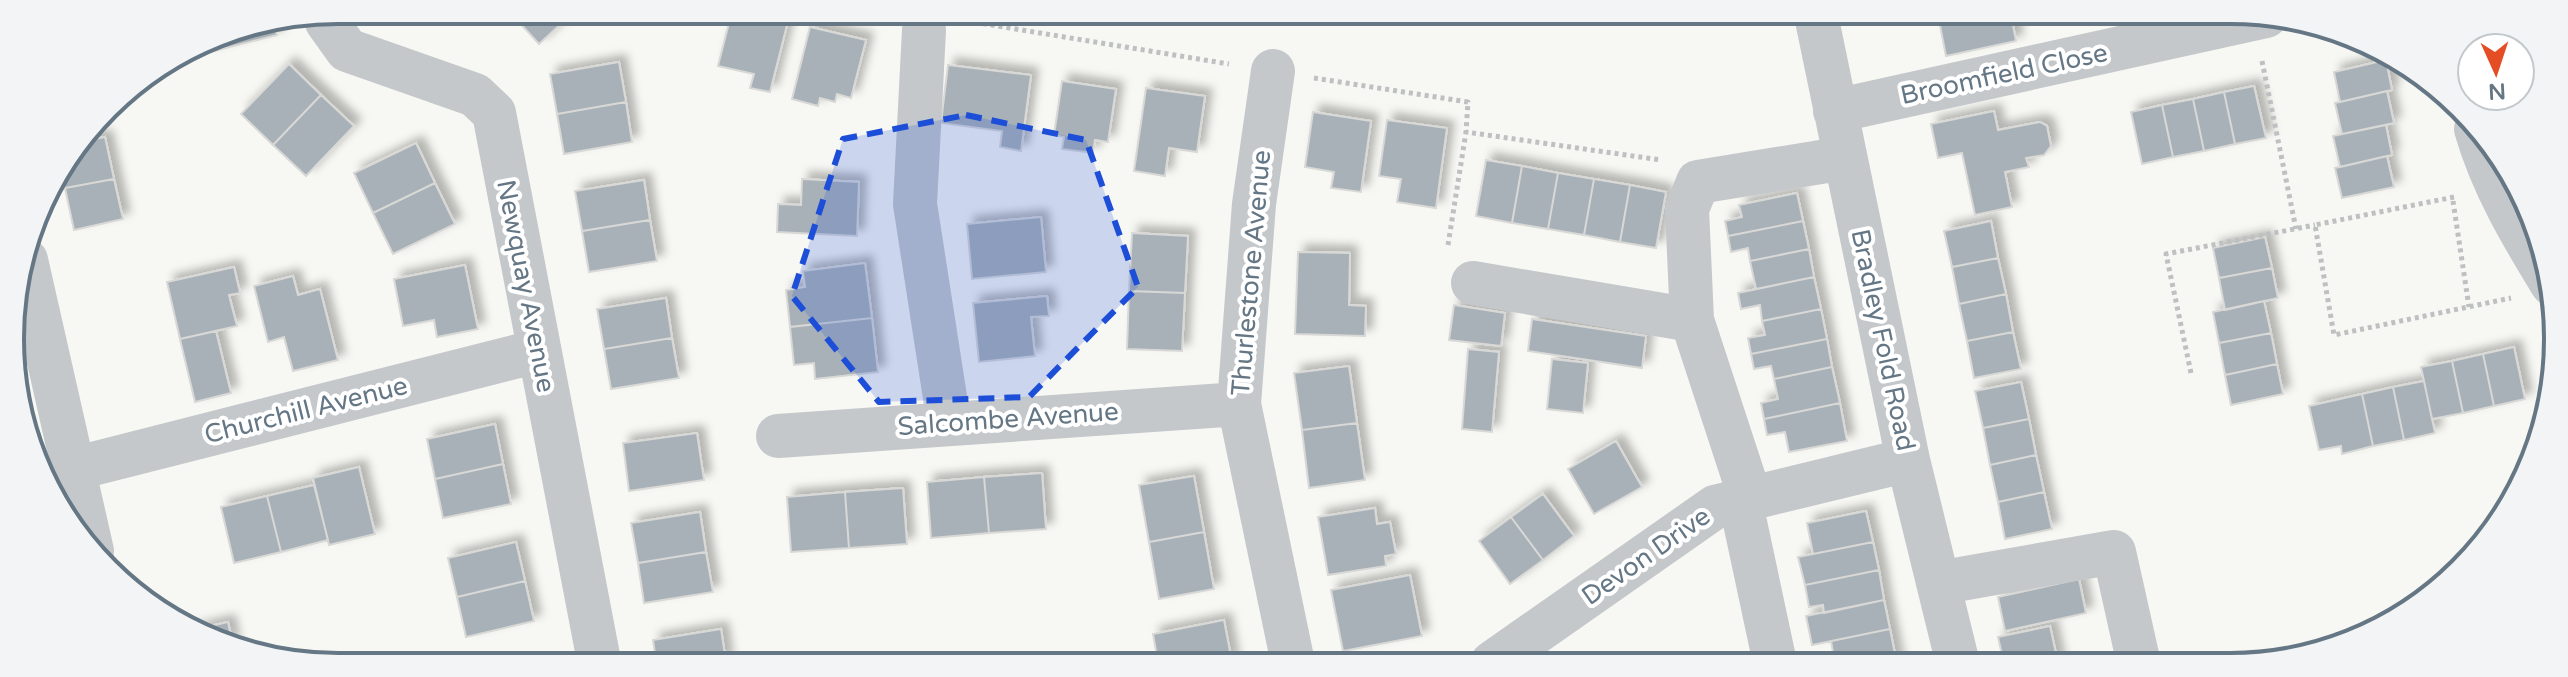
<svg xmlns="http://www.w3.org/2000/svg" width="2568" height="677" viewBox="0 0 2568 677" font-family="'Varela Round',sans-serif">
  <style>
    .building { fill: #a8b1b7; stroke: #d8d8d6; stroke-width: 2; filter: url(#shadow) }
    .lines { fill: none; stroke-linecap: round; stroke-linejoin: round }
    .path { stroke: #bec0c2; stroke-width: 5; stroke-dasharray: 4 4; stroke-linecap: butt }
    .minor { stroke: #c4c8cb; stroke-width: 44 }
    .marked { fill: #1d4ed8; fill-opacity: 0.2; stroke: #1d4ed8; stroke-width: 6; stroke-dasharray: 16 10; stroke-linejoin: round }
    .labels { text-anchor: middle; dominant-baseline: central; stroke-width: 8; stroke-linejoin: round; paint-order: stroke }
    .street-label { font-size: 26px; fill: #657785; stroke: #fff }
    .rim { fill: none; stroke: #657785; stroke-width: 4 }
  </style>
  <defs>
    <filter id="shadow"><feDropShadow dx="7" dy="-7" stdDeviation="4" flood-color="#0004"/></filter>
  </defs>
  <rect width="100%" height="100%" fill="#f7f7f3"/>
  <path class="building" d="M509 11H575L539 44Z
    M732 11 787 25 770 92 750 88 754 74 718 66Z
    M1938 15H2011L2016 41 1946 56Z
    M274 23 277 35 210 52 207 39 213 35Z
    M810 27 866 40 851 98 837 94 835 102 820 98 818 106 792 99Z
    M2386 60 2392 90 2340 102 2334 72Z
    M619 62 626 102 557 114 550 74Z
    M289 64 321 95 273 145 241 114Z
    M948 65 1031 75 1021 151 1000 147 1002 131 941 123Z
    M1062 81 1116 89 1108 142 1095 140 1093 153 1062 149 1064 137 1054 135Z
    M2254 86 2266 138 2235 144 2224 92Z
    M1146 88 1205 96 1197 152 1169 148 1165 176 1134 171Z
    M2387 91 2394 123 2342 134 2335 103Z
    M2224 92 2235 144 2204 151 2193 99Z
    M321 95 354 126 306 176 273 145Z
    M2193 99 2204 151 2173 157 2162 105Z
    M626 102 632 142 564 154 557 114Z
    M2162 105 2173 157 2142 164 2131 112Z
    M1994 111 1998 130 2040 122 2047 126 2051 146 2044 155 2026 158 2029 167 2005 172 2012 207 1975 215 1962 153 1938 158 1931 124Z
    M1313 112 1371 121 1361 192 1331 188 1334 172 1305 167Z
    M1387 120 1447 128 1436 208 1397 202 1401 179 1379 176Z
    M2386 125 2392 155 2340 167 2333 136Z
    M105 137 114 179 65 188 61 170 84 141Z
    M416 143 435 183 373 213 354 173Z
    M2387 156 2394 187 2342 198 2335 168Z
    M1486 160 1522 166 1512 223 1476 216Z
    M1522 166 1558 173 1548 229 1512 223Z
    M1558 173 1594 179 1584 235 1548 229Z
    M114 179 123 219 74 230 65 188Z
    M802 179 859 182 857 236 777 232 778 204 801 205Z
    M1594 179 1630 185 1620 242 1584 235Z
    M644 180 650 220 582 231 575 191Z
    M435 183 455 224 393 254 373 213Z
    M1630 185 1666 192 1656 248 1620 242Z
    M1797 193 1803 221 1728 236 1725 221 1742 217 1739 205Z
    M1041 217 1046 272 972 279 967 224Z
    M650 220 657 261 589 272 582 231Z
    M1803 221 1809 249 1750 261 1748 248 1731 252 1728 236Z
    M1991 221 1998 258 1952 267 1944 231Z
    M1132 233 1188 236 1185 293 1129 291Z
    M2265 237 2272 268 2219 278 2213 248Z
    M1809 249 1814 277 1756 289 1750 261Z
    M1298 252 1350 253 1349 305 1366 306 1365 336 1295 334Z
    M1998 258 2006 294 1959 304 1952 267Z
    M865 263 872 318 790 327 786 290 805 287 803 271Z
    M465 265 478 329 437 337 434 320 403 326 394 279Z
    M234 267 240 293 229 295 237 326 180 339 167 282Z
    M2272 268 2278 298 2225 310 2219 278Z
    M293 276 298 295 320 289 338 360 293 371 284 337 268 342 254 286Z
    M1814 277 1821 309 1762 321 1760 305 1741 309 1738 293Z
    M1129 291 1185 293 1182 351 1127 349Z
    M2006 294 2013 332 1967 341 1959 304Z
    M1047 296 1049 316 1031 317 1035 356 979 362 973 303Z
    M666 298 672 338 604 349 597 309Z
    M2264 301 2271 333 2219 343 2213 312Z
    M1454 305 1505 313 1501 346 1449 340Z
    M1821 309 1827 339 1751 354 1748 338 1765 335 1762 321Z
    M872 318 878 372 815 379 814 363 794 365 790 327Z
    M1532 319 1646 336 1642 368 1528 351Z
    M216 331 231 393 195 402 180 339Z
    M2013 332 2021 369 1974 378 1967 341Z
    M2271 333 2277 364 2225 375 2219 343Z
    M672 338 679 378 611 389 604 349Z
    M1827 339 1832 367 1774 379 1771 366 1754 369 1751 354Z
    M2514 347 2525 399 2494 406 2483 354Z
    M1468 349 1499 352 1492 432 1462 429Z
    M2483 354 2494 406 2463 413 2452 361Z
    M1552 359 1588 363 1583 413 1547 409Z
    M2452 361 2463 413 2432 419 2421 367Z
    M2277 364 2283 394 2231 405 2225 375Z
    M1349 366 1357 423 1302 430 1294 373Z
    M1832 367 1840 403 1764 419 1761 403 1778 399 1774 379Z
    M2424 381 2435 433 2404 440 2393 387Z
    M2021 382 2029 419 1983 428 1975 391Z
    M2393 387 2404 440 2373 446 2362 394Z
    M2362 394 2373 446 2342 454 2341 446 2319 450 2309 406Z
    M1840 403 1847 441 1789 452 1785 432 1767 435 1764 419Z
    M2029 419 2036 455 1990 465 1983 428Z
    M1357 423 1365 480 1309 488 1302 430Z
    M495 424 503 464 435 479 427 439Z
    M697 433 704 480 629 491 623 443Z
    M1616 441 1642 487 1594 514 1568 469Z
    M2036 455 2044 492 1998 502 1990 465Z
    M503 464 511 504 443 518 435 479Z
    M359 467 375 534 329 545 313 478Z
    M1042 473 1046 529 989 533 984 477Z
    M1194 476 1204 532 1149 542 1139 485Z
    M984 477 989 533 931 538 927 482Z
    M314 485 328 540 281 552 267 496Z
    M903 488 907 544 849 548 845 492Z
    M845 492 849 548 791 552 787 497Z
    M2044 492 2052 529 2005 539 1998 502Z
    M1543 494 1574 536 1543 560 1511 517Z
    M267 496 281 552 234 563 221 507Z
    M1375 508 1377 524 1390 522 1396 554 1385 556 1386 566 1328 575 1318 517Z
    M1866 511 1873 542 1813 554 1807 523Z
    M700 512 706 552 638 563 631 523Z
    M1511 517 1543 560 1510 584 1479 541Z
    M1204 532 1214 589 1159 599 1149 542Z
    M516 542 525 581 457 597 448 558Z
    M1873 542 1879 570 1805 585 1798 557Z
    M706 552 713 592 644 603 638 563Z
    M1879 570 1884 600 1824 613 1823 605 1809 607 1805 585Z
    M1410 575 1422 636 1343 651 1331 590Z
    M2079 579 2086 613 2005 631 1998 597Z
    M525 581 534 621 466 637 457 597Z
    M1884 600 1890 629 1812 645 1806 616Z
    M1224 620 1232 662H1158L1153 634Z
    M228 622 233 645 193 630Z
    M2050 626 2057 658 2028 664H2004L1998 637Z
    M721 629 726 662 656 661 653 640Z
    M1890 629 1896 659 1872 664 1835 663 1831 641Z
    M2057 658 2058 664H2028Z
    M1896 659 1897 664H1872Z"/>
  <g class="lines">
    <path class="path" d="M967 21 1229 64
      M2262 61 2296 229
      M1314 78 1468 102 1466 132 1661 160
      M2454 197 2315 225 2334 335 2511 298
      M2453 201 2469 307
      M1448 245 1466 132
      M2191 373 2166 254 2315 225"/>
    <path class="minor" d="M329 12 327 22 347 50 475 95 494 113 599 661
      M1816 15 1908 460 1958 664
      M924 30 915 204 949 423
      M1273 71 1254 204 1239 404 1293 663
      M1835 111 2266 16
      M2476 129C2492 185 2522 235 2552 284
      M26 260 92 551
      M1473 283 1692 320
      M778 436 1239 404
      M73 469 538 351
      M1750 497 1692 320 1687 209 1698 182 1845 158
      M1740 499 1775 663
      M1938 583 2114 552 2139 664
      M1492 663 1715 507 1908 460"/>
  </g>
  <path class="marked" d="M966 115 1086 140 1138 287 1029 397 879 402 792 296 843 139Z"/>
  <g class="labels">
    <g class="street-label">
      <text transform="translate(2004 74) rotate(-12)">Broomfield Close</text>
      <text transform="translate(1251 273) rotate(-85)">Thurlestone Avenue</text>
      <text transform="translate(526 286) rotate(79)">Newquay Avenue</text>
      <text transform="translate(1883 340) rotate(78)">Bradley Fold Road</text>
      <text transform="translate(306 410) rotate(-14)">Churchill Avenue</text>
      <text transform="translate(1008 419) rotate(-4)">Salcombe Avenue</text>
      <text transform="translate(1646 556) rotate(-35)">Devon Drive</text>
    </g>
  </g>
  <path d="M0 0H2568V677H0ZM338 24H2230A314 314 0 0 1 2544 338V339A314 314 0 0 1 2230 653H338A314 314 0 0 1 24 339V338A314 314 0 0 1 338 24Z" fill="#f3f4f5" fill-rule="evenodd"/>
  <path class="rim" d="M338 24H2230A314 314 0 0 1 2544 338V339A314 314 0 0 1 2230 653H338A314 314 0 0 1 24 339V338A314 314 0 0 1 338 24Z"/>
  <g transform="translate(2496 72) rotate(177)"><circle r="38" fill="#ffffff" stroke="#c1c9ce" stroke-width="2"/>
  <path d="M0-6L14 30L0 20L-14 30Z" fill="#e54e25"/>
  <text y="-12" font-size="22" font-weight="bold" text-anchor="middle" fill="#657785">N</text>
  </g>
</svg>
